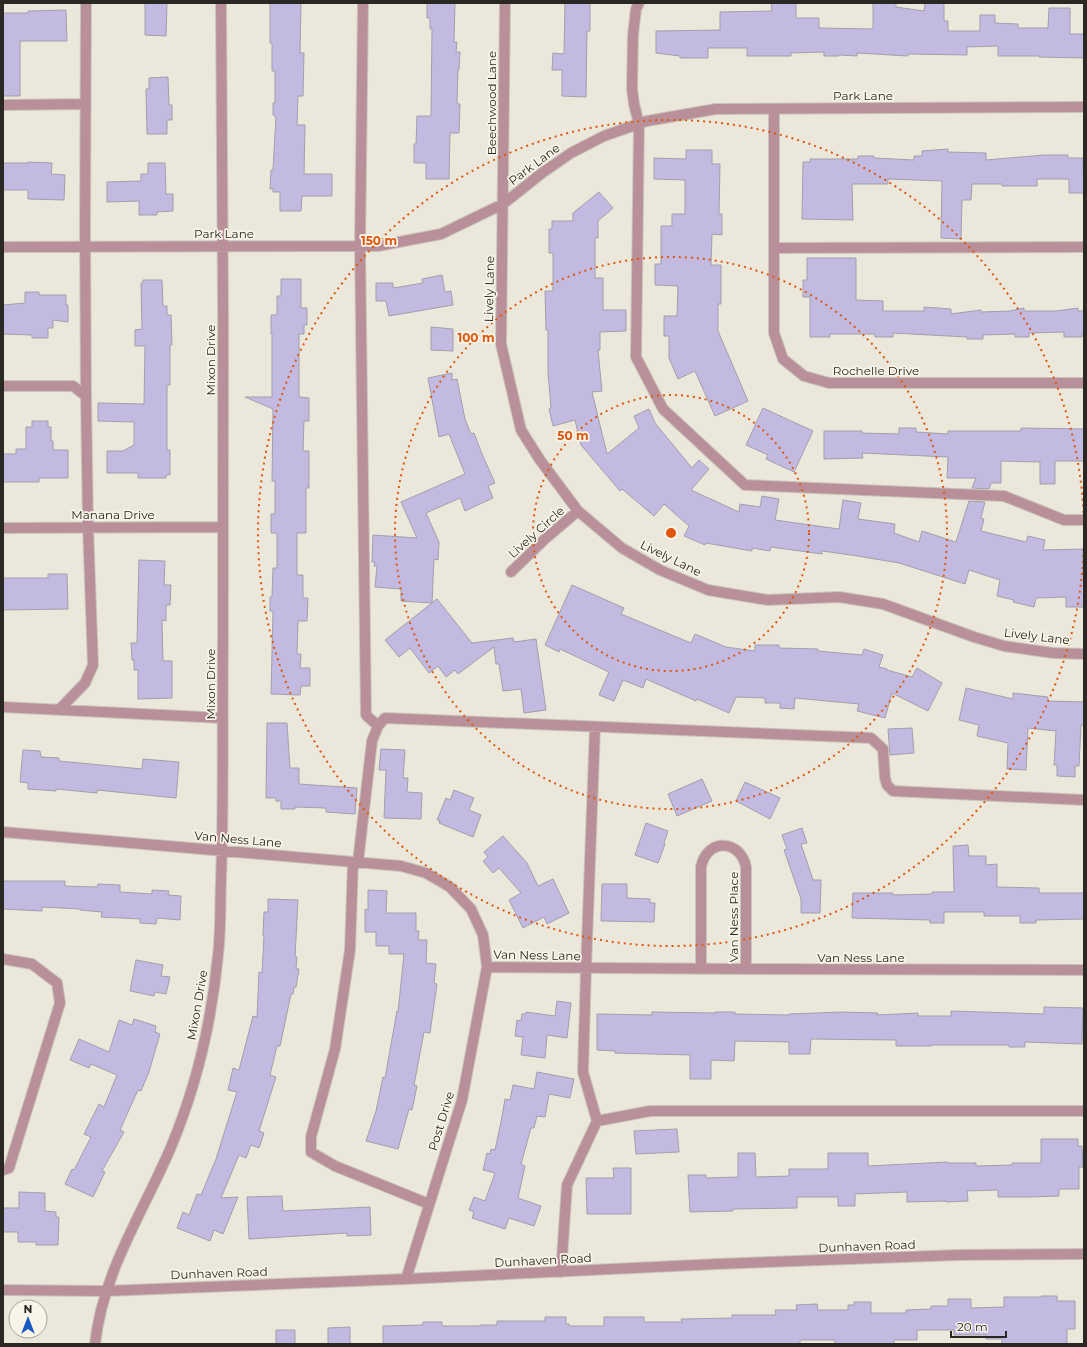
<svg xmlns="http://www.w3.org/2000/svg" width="1087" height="1347" viewBox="0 0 1087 1347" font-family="Montserrat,sans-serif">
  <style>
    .building { fill: #c2bae1; stroke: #a19fab }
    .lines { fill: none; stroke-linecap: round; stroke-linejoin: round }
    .minor-casing { stroke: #c9c5ba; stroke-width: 12 }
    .minor { stroke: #b9909a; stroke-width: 10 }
    .ring { fill: none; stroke: #de570d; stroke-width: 2; stroke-dasharray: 2 4 }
    .labels { text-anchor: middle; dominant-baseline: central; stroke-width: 3.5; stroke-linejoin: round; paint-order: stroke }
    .street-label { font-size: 12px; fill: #2a2823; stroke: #f9f4e8 }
    .centre { fill: #de570d; stroke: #f9f4e8; stroke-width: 2 }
    .ring-label { font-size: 12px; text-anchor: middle; font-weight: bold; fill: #de570d; stroke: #f9f4e8; stroke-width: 3.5; stroke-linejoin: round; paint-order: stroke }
  </style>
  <rect width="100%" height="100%" fill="#ece7db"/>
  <path class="building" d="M145 3H167L166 36 145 35Z
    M270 3H301L300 53H304L303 96H298L297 125H305L304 174H332V196H302L301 211H280V192H273V189H270L271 170H273L276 117 273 115V103H275V71H272V43H270Z
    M427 3H455L454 42H457L456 52H460L459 70H458L457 104H460L459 133H450L449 179H426V163H414V144H416L417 116H431L432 29H430V18H427Z
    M565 3H590V31H587L586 97 562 96V70H552L553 53 564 54Z
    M771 3H796V18H819V28L873 29V3H896V7L924 11 925 3H944V21H948V31H980V15H995V23L1018 24V28H1048L1049 8H1070V34H1084V58L1039 57V56H998V46L967 47V55L908 54V56L857 53V56L839 55V56H824V52L791 53V56H747V48H708V58H680V56L656 53V31L720 30V12L772 11Z
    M66 10 67 41H20V96H3V13H28V11Z
    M168 77 169 105H172V120H167V134H147L146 89H149V78Z
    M948 149V152L986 153V160L1044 155H1068V158H1083L1084 193H1069V179H1037V186H1002V184H972L971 200H962L961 239 941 238 942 181 888 179V184H852L853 220 802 219 803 162H810V159H858V156H874V158L914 160V156H922V151Z
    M686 150H712V164H720L719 214H722V235L712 234 711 265H721V304H718V331L748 401 715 416 695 371 678 379 669 358V336H664V316H677L678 286 655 285V264H661V226H672V214H685V180L654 179V158L686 159Z
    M28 162 52 163 51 174 65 175 64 200 28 199V190H3V163H28Z
    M148 163H165L166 194H173V211L157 212V215H139V201L107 202V182L141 181V174H148Z
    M599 192 613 208 598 221V238H595V278H603V310H626V331L600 332V350H598L602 391 592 392 607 454 639 428 634 416 649 409 655 423 692 468 699 460 709 469 691 490 739 512 740 504 760 507 762 496 779 499 775 520 839 529 843 500 861 503 858 519 895 524 894 533 919 542 922 531 956 542 969 501 985 502 981 518 984 519 981 531 1026 542 1028 536 1045 540 1043 550 1083 549 1084 607H1066V597L1036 598 1034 607 1013 602 1014 600 997 596 1000 580 969 570 965 584 899 563 851 555 822 551V554L771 547 770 551 752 548V551L706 543 705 545 684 536 689 526 664 504 654 516 622 489 620 491 581 445 575 420 553 426 549 409 551 408 548 372V330H546L545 291H553V253H549V229H552V221H573V213Z
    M807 258H856V300L883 301V311H924V307L951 309V314L981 310V312L1010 311 1024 308V311H1056L1078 308V311H1084V333H1082V337H1064V332L1029 333V337H1015V334L983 335V339H967V337L893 333V337H875V334H830V337H810V297H803V280H807Z
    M442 275 445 292 451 291 453 305 389 316 386 301H376V283H393V288L423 283 422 279Z
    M281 279H301V308H307V325H304V334H299V397L309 398V421H304L303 451H309V488H306V533H297V575H303V598H308L307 621H298L297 654H301L300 668H310V686H301L300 695 271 694 273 611H270V597H272L273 568H277V533H271V514H275V481H272L273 409 245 397H272V334H271V315H277V296H281Z
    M143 280H162L163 306H167V315H171L172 345H170V385H167V450H170V475H166V478H138V473H107V451H123L134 445V422L98 421V403L144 404 145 346H135V330L142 329 141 283H143Z
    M25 292H39V295H66V305H68V322L53 320V328H48V338H32V335L3 334V305L25 303Z
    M431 327 453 329V351L431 350Z
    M452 373V380L457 379 465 419 471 434 474 433 482 454 495 483 488 486 493 498 465 511 460 498 426 513 439 542 438 560 434 559 432 603 401 601V589L375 587 377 566H374L375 562H372L373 535 417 538 401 502 465 474 449 434 439 437 428 378Z
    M763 408 813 431 794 472 766 459 768 455 746 445Z
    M32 421H48V427H51V441H53V450H68V478H39V482H3V454H16V449H26V427H32Z
    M899 428H916V432L948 434V431H1021V428L1084 429V461H1055V484H1040V462L1001 461V483H991L989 489 972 488 976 478H947L948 457 862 453 863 458 824 459V431H862V433L899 434Z
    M139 560 165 561 164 585H171L170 605H166V621L162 620 163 661H172V698L138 699V670H134V660H132L131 643H137Z
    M48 574H67L68 609 3 610V578H48Z
    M572 585 624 608 621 614 691 643 695 634 726 647 755 651V645H779V648L818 649V651L862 655 864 649 883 655 879 667 887 669V670L912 677 917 668 942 683 928 711 892 693 885 718 857 711 859 704 795 698 794 709 780 708V703H765V698L736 697 729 713 697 699 696 701 646 679 643 688 623 680 614 701 599 695 609 672 560 649 559 652 545 645Z
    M437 599 472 643 513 638 514 642 536 639 546 710 524 713 521 689 503 691 499 664H496L494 647 458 674 455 670 446 677 438 666 429 673 410 648 399 657 385 640Z
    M966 688 1013 699V693L1048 697V701L1084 702V725H1081L1079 766H1075V777L1057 776V765H1054L1056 731 1028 728 1026 770 1007 769 1008 743 977 736 979 725 959 720Z
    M267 723H287L290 768H299V784L357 788 355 814 326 812V808L295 807V809H281V801H276V798H266Z
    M912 728 914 753 890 755 888 729Z
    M381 749 405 750 403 778H408L407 792 422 793 421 819 384 818 386 770H379Z
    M23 750 40 751 41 757 59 758V761L142 769 143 759 179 762 176 798 97 790V793L56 789V791L28 789V783L20 782Z
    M702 779 712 801 677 816 668 794Z
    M745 782 780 798 770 819 736 801Z
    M454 790 474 798 469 810 481 815 473 837 439 823 440 820H437L446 798 450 800Z
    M646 823 668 831 664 843 665 844 658 863 635 855Z
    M802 828 807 843 801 844 813 880H821L820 913H801V899L784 850 787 849 782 835Z
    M503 836 527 863 538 886 553 879 569 913 547 924 544 917 523 928 509 900 521 893 499 868 493 873 483 861 488 857 484 852Z
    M968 845 969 856H986V865L997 864V887L1039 888V893H1084V919L1036 920V923H1020V916H984V912H944V923H930V920L852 918 853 893H893V895L932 894V892H954L953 846Z
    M3 881H65V886L97 887 98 884 120 885V892L152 894V890L169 891 168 895 181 896 180 920 157 918 156 924 140 923V919L101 917 102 912 80 910V909L42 907V911L3 909Z
    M602 884H627V898L650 899V903H655L654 922 601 921Z
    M368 890 387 891 386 913H416V931H419L418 940H427L426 963 436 964 434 983 437 984 430 1033 424 1032 414 1085 417 1086 412 1110 409 1109 398 1149 366 1141 376 1111 383 1077 385 1078 397 1011 398 1012 404 954H389V946H376V932H365V909L368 910Z
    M268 899 298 900 295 957H297L296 969H299L296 987H294L293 994H291L280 1046H277L270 1075 276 1077 259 1131 264 1133 259 1148 251 1145 246 1158 239 1155 221 1198 238 1197 223 1234 214 1230 210 1241 177 1228 183 1212 189 1215 197 1194 201 1195 216 1159 237 1092 228 1090 233 1068 239 1070 253 1016 257 1017 259 972 262 973 264 936H263L264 912H268Z
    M136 960 163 965 161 976 170 977 166 994 155 992 154 996 130 991Z
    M557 1001 571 1003 567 1038 547 1035 545 1058 521 1055 523 1037 515 1036 517 1020 521 1021 522 1014H526V1012L555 1016Z
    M1044 1007 1083 1008 1082 1044 1025 1042V1047H1009V1045H931V1046H896V1040L811 1039 810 1054H789V1042L735 1041 734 1061 711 1060V1079H690V1055L615 1053V1051L597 1050V1014L652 1015V1012L715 1013V1012H735V1014L789 1015V1014L842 1012 878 1013 877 1015 918 1013V1016H951V1011L1044 1014Z
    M134 1019 156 1026 155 1032 160 1034 149 1072 141 1091 138 1090 120 1130 124 1132 102 1171 105 1172 93 1197 65 1184 72 1169 74 1170 91 1137 84 1134 99 1104 104 1107 117 1075 91 1064 89 1068 70 1060 79 1039 109 1052 119 1020 132 1025Z
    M537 1072 574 1079 570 1098 549 1094 545 1117 537 1116 534 1128H531L521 1164 525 1166 518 1198 541 1206 534 1226 509 1218 505 1229 472 1218 474 1212 469 1210 474 1197 485 1201 495 1173 483 1170 487 1153 490 1154 491 1149 495 1150 501 1122 505 1099 510 1100 513 1085 534 1089Z
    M677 1129 679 1152 636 1154 634 1131Z
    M1041 1139H1078V1146H1082L1083 1167H1079V1189H1059V1196L1029 1197H998V1190L967 1191 968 1201 946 1202V1201L907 1202V1192L855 1194V1206H838V1197H797V1208L733 1209V1211L690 1212 688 1175H706V1178L738 1177V1153H755L756 1177 789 1176V1169H828V1153H868V1166L947 1162V1163H976V1166L1012 1165V1163H1041Z
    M613 1168H631V1214H587L586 1178H614Z
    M19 1192 45 1193V1211L56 1212V1217H59L58 1245H36V1242H18V1232H3V1208H19Z
    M282 1196 283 1211 370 1207 371 1235 347 1236V1233L249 1239 247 1197Z
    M1041 1296H1057V1301H1075V1329H1067V1344H1002V1339H986V1335H954V1330H917V1340H894V1344H835V1340H800V1344H383V1326L423 1325V1322H442V1326H480V1325H497V1321H545V1317H566V1324H569V1326H604V1317H644V1322H682L681 1319 732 1318V1315H776L775 1310H797L796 1305 817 1304 818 1310H848V1305H854V1302H871V1313H906V1310L931 1309V1306H948V1299H971V1308L1004 1307V1297H1041Z
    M350 1327V1344H328V1328Z
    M276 1330H295V1344H276Z"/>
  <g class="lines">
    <g class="minor-casing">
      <path id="minor" d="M363 3 360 246 366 715 378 726
        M505 3 501 344 521 430 540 460 578 511 622 548 660 570 708 590 768 600 839 597 883 604 974 637 1004 646 1053 653 1084 654
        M639 3 636 9 633 35 632 89 634 104 639 124 636 357 663 409 745 485 1004 496 1064 520H1084
        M3 105 86 104
        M774 109V333L783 359 804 376 829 383H1084
        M3 247 378 246 441 234 503 204 542 173 571 153 604 136 647 121 716 109 1084 107
        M774 248 1084 247
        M3 386H73L86 396 88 527 93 665 85 683 59 710
        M86 396 85 229 86 3
        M3 528 223 527
        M511 572 545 539 578 511
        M3 707 222 718
        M595 727 586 968 583 1072 597 1121 650 1111H1084
        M3 832 401 866 426 873 450 887 471 909 483 935 487 967 462 1100 406 1279
        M353 862 350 950 335 1049 311 1137V1152L335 1166 429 1204
        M358 862 372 741 378 726 385 718 871 738 883 749 885 778 887 785 893 791 1084 800
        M3 959 32 964 57 983 60 1003 9 1168 3 1170
        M487 967 746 969 1084 970
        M701 969V867C707 838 740 839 746 867V969
        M561 1272 567 1185 597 1121
        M3 1290 106 1291 406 1279 717 1264 958 1255 1084 1254
        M95 1344C103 1271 143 1213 171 1147 196 1087 212 1019 218 955 221 930 220 905 221 880 224 800 222 720 223 640 224 428 223 215 221 3"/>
    </g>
    <use href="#minor" class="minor"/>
  </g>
  <g class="ring">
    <circle cx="671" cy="533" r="138"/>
    <circle cx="671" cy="533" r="276"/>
    <path d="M1084 537A413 413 0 1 1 1084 529"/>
  </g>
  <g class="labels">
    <g class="street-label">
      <text x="863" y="95">Park Lane</text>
      <text transform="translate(491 103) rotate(-90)">Beechwood Lane</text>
      <text transform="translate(534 164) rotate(-37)">Park Lane</text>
      <text x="224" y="233">Park Lane</text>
      <text transform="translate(489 289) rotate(-89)">Lively Lane</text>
      <text transform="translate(210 360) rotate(-90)">Mixon Drive</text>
      <text x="876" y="370">Rochelle Drive</text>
      <text x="113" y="514">Manana Drive</text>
      <text transform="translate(536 532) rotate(-42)">Lively Circle</text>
      <text transform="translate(671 558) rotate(26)">Lively Lane</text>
      <text transform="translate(1037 636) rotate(7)">Lively Lane</text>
      <text transform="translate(210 684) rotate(-90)">Mixon Drive</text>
      <text transform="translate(238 839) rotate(5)">Van Ness Lane</text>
      <text transform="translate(733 917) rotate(-90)">Van Ness Place</text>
      <text transform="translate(537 955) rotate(1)">Van Ness Lane</text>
      <text x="861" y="957">Van Ness Lane</text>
      <text transform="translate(197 1005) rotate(-80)">Mixon Drive</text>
      <text transform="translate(441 1121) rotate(-73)">Post Drive</text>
      <text transform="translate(867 1246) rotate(-2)">Dunhaven Road</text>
      <text transform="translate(543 1260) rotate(-3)">Dunhaven Road</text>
      <text transform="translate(219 1273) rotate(-2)">Dunhaven Road</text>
    </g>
  </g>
  <circle cx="671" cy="533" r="6" class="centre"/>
  <g class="ring-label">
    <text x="379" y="245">150 m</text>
    <text x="476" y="342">100 m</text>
    <text x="573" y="440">50 m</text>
  </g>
  <rect width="1087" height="1347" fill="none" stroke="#2a2823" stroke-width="8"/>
  <g transform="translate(28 1319)"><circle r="19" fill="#f9f4e8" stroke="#a6a299"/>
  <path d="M0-3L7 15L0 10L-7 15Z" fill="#165ac5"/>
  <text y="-6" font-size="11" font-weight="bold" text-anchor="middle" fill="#2a2823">N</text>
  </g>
  <path d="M951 1331v6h55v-6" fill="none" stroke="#2a2823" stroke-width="2"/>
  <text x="957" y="1331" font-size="12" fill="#2a2823" stroke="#f9f4e8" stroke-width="3" paint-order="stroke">20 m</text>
</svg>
